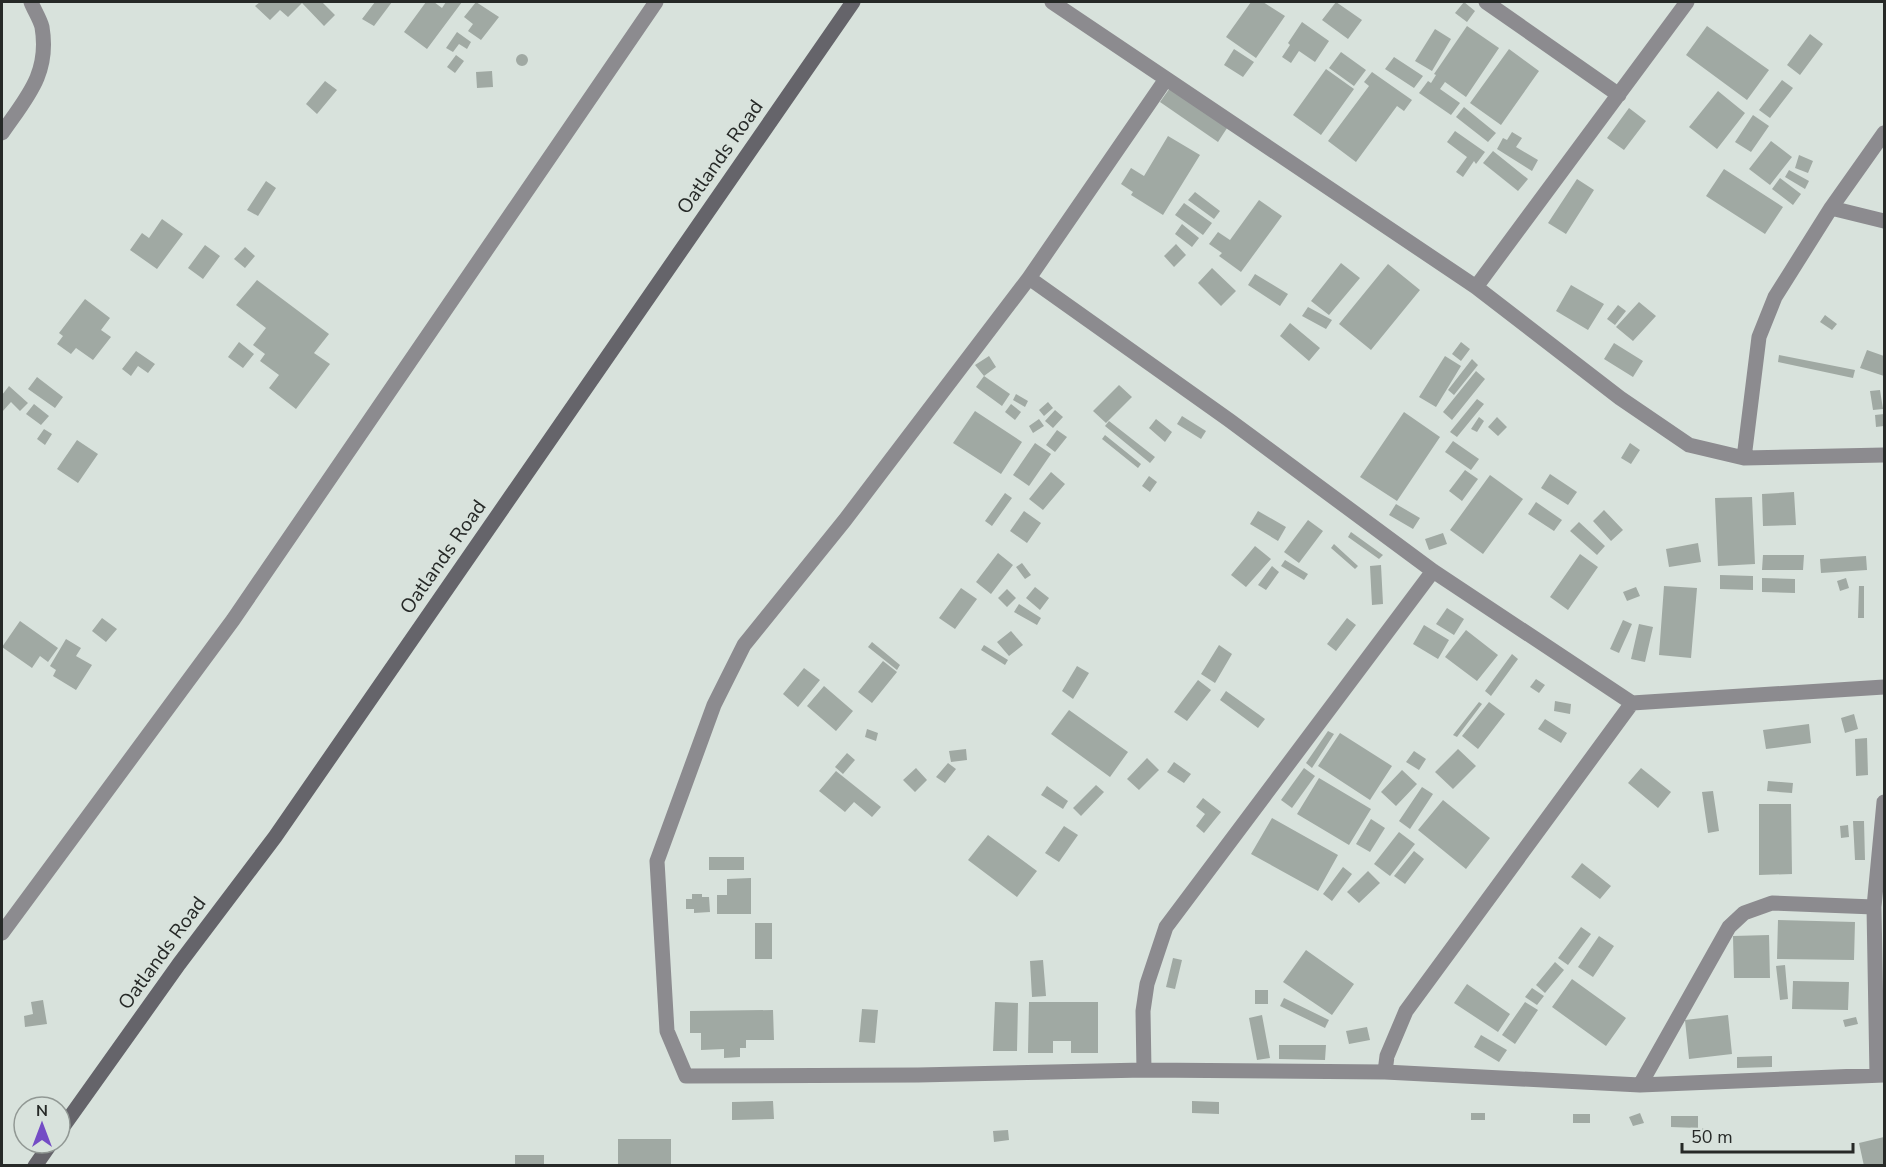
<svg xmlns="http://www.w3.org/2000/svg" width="1886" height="1167" viewBox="0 0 1886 1167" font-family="'Nunito Sans',sans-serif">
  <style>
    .building { fill: #a0a9a3 }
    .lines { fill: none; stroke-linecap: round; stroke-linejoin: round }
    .street { stroke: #8c8b8f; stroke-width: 15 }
    .secondary { stroke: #65646a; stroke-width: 15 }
    .labels { text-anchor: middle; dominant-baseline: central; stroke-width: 5; stroke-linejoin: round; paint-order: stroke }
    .street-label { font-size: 20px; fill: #262927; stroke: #d8e2dc }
  </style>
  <rect width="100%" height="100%" fill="#d8e2dc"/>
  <path class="building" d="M260 2H322L335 15 324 26 302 3 288 17 280 10 270 20 255 6Z
    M375 2H392L374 26 362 19Z
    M426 2H434L442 8 446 2H462L427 49 404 32Z
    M476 2 499 17 481 40 468 31 473 24 464 17Z
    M1251 2H1263L1285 16 1256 58 1226 37Z
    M1336 2 1362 20 1348 39 1322 20Z
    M1464 2 1475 11 1467 22 1455 13Z
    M1302 22 1329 41 1315 62 1299 51 1291 63 1282 57 1290 45 1288 43Z
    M1467 26 1499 48 1466 97 1445 82 1440 89 1460 103 1451 115 1419 93 1428 81 1431 83 1436 75 1434 74Z
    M1707 26 1769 70 1747 100 1686 55Z
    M1435 29 1451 39 1432 71 1415 61Z
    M457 32 471 42 467 49 459 44 453 52 446 48Z
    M1810 34 1823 44 1800 75 1787 65Z
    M1234 49 1254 62 1243 77 1224 65Z
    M1509 49 1539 71 1501 125 1470 103Z
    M1341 52 1366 70 1354 86 1329 68Z
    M516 60a6 6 0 1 1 12 0a6 6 0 1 1-12 0Z
    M456 55 464 61 455 73 447 67Z
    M1394 57 1423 76 1414 88 1385 69Z
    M1326 69 1354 89 1321 135 1293 115Z
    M492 71 493 87 477 88 476 72Z
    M1372 72 1412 100 1404 111 1397 106 1356 162 1328 141 1369 86 1364 82Z
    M1782 80 1793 88 1770 118 1759 110Z
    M325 81 337 90 317 114 306 104Z
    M1172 85 1229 125 1218 142 1160 102Z
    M1718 91 1745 113 1717 149 1689 127Z
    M1464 107 1496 133 1488 142 1456 117Z
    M1629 108 1646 121 1624 150 1607 138Z
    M1753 115 1769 126 1751 152 1735 142Z
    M1455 131 1485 152 1476 164 1474 161 1463 177 1456 172 1467 157 1447 142Z
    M1512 132 1522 138 1516 147 1538 160 1532 171 1497 149 1503 138 1507 140Z
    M1168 136 1200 155 1163 215 1131 195 1133 192 1121 184 1131 168 1144 176Z
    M1771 141 1792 157 1770 185 1749 169Z
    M1493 151 1528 179 1518 191 1483 163Z
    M1799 155 1813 161 1808 173 1795 168Z
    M1724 169 1783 207 1765 234 1706 196Z
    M1789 170 1809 181 1805 189 1785 177Z
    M1780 178 1801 194 1793 205 1772 189Z
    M1577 179 1594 190 1566 234 1548 223Z
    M266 181 276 188 258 216 247 210Z
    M1195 192 1220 211 1214 219 1188 200Z
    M1259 200 1282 216 1241 272 1219 256 1222 253 1209 244 1218 232 1230 240Z
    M1184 203 1212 223 1203 235 1175 215Z
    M162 219 183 234 157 269 130 250 142 233 149 238Z
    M1182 224 1199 238 1192 247 1175 234Z
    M1176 244 1186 255 1174 267 1164 256Z
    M205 245 220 256 203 279 188 268Z
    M245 247 255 256 245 268 234 259Z
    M1341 263 1360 278 1329 315 1311 301Z
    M1388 264 1420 290 1371 350 1339 324Z
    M1212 268 1236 291 1221 306 1198 283Z
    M1255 274 1288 294 1280 306 1248 285Z
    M257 280 329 334 314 353 330 364 296 409 269 388 279 375 260 361 265 354 253 345 266 328 236 305Z
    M1571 285 1604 304 1588 330 1556 311Z
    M85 299 110 318 101 330 111 337 93 360 76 348 71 354 57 344 63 336 59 333Z
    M1639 302 1656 316 1633 341 1616 327Z
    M1618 305 1626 311 1615 325 1607 319Z
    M1308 307 1332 320 1326 329 1302 316Z
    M1825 315 1837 324 1832 330 1820 322Z
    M1290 323 1320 348 1309 361 1280 336Z
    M239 342 254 354 243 368 228 357Z
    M1461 342 1470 349 1461 361 1452 354Z
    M1614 343 1643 361 1633 377 1604 359Z
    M1867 350 1884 356V376L1860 368Z
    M136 351 155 364 148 373 138 366 131 376 122 369Z
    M1779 355 1855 370 1853 378 1778 362Z
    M989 356 996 367 984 376 1010 394 1002 406 976 387 984 376 975 365Z
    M1445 356 1461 366 1436 407 1419 397Z
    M1472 359 1478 365 1454 395 1448 390Z
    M1476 371 1485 379 1452 420 1443 412Z
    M37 377 63 397 55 408 28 389Z
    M1119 385 1132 397 1106 423 1093 411Z
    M9 386 28 403 20 411 11 402 2 412V395Z
    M1880 390 1883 409 1873 410 1870 391Z
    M1016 394 1028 401 1025 407 1013 400Z
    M1477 399 1484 404 1457 437 1450 432Z
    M1048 402 1053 408 1044 416 1039 410Z
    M34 404 49 416 41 425 26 414Z
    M1011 404 1021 412 1015 420 1005 412Z
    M1055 410 1063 417 1053 428 1045 421Z
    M975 411 1022 442 1001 474 953 443Z
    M1404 412 1440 437 1397 501 1360 477Z
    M1884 414V426L1876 427 1875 415Z
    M1182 416 1206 431 1201 439 1177 424Z
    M1479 417 1484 421 1477 432 1471 429Z
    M1497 417 1507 427 1498 436 1488 427Z
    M1039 419 1044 426 1033 433 1029 426Z
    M1156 419 1172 432 1165 442 1149 428Z
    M1109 421 1155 457 1150 463 1105 426Z
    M44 429 52 434 45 445 37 439Z
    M1057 430 1067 437 1055 452 1046 445Z
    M1105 435 1141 464 1138 468 1102 439Z
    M77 440 98 454 78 483 57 469Z
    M1453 441 1479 459 1471 470 1445 452Z
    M1035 443 1051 454 1029 486 1013 475Z
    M1630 443 1640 450 1631 464 1621 458Z
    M1465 470 1478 479 1462 501 1449 491Z
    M1051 472 1065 484 1043 510 1029 499Z
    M1550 474 1577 492 1568 505 1541 488Z
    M1490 475 1523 499 1483 554 1450 530Z
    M1149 476 1157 482 1150 492 1142 486Z
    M1794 492 1796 525 1763 526 1762 494Z
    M1005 493 1012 498 992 526 985 521Z
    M1752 497 1755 564 1718 566 1715 498Z
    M1536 502 1562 520 1554 531 1528 514Z
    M1396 504 1420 518 1413 529 1389 515Z
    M1604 510 1623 530 1611 541 1593 521Z
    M1024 511 1041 523 1027 543 1010 531Z
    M1258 511 1286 527 1278 541 1250 524Z
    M1308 520 1323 531 1299 563 1284 552Z
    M1579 522 1605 546 1597 555 1570 531Z
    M1351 532 1383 555 1379 559 1348 537Z
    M1443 533 1447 544 1429 550 1425 539Z
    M1698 543 1701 562 1669 567 1666 549Z
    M1334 544 1358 566 1355 569 1331 548Z
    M1255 546 1271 559 1246 587 1231 575Z
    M998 553 1013 565 991 594 976 582Z
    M1580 554 1598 567 1568 610 1550 597Z
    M1763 555H1804L1803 570H1762Z
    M1866 556 1867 570 1821 573 1820 559Z
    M1285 560 1308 574 1304 580 1281 566Z
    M1022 563 1031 575 1025 579 1016 567Z
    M1381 565 1383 604 1372 605 1370 566Z
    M1272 566 1279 572 1266 590 1258 585Z
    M1720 575 1753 576V590L1720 589Z
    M1762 578 1795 579V593L1762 592Z
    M1846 578 1849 588 1840 591 1837 581Z
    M1664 586 1697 588 1691 658 1659 655Z
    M1859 586H1864V618H1858Z
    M1035 587 1049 598 1040 610 1026 598Z
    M1636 587 1640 596 1627 601 1623 592Z
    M961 588 977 599 955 629 939 618Z
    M1007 589 1016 598 1007 607 998 598Z
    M1019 604 1041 618 1037 625 1014 612Z
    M1447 608 1464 619 1454 635 1436 624Z
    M102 618 117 629 106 642 92 631Z
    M1347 618 1356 625 1336 651 1327 644Z
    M1623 620 1632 624 1619 653 1610 649Z
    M20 621 58 648 48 662 40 656 32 668 2 647Z
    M1639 624 1653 627 1645 662 1631 659Z
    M1424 625 1449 640 1438 659 1413 644Z
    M1466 630 1498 655 1477 681 1445 657Z
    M1011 631 1023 645 1009 656 997 642Z
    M66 639 81 648 76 656 92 665 76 690 53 676 56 670 50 666Z
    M872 642 900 665 897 670 868 647Z
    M984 645 1008 660 1005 665 981 650Z
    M1219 645 1232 654 1215 683 1201 674Z
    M1512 654 1518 659 1491 696 1485 691Z
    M883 661 897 672 872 703 858 692Z
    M1077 666 1089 673 1073 699 1062 691Z
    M804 668 820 680 798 707 783 694Z
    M1536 679 1545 685 1539 693 1530 687Z
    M1198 680 1211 690 1187 721 1174 712Z
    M824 686 853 711 836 731 807 706Z
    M1226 691 1265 719 1258 728 1220 700Z
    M1555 701 1571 704 1570 714 1554 711Z
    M1479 702 1482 704 1457 737 1453 735Z
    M1489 702 1505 714 1478 749 1462 736Z
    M1069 710 1128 752 1110 777 1051 734Z
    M1854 714 1858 729 1845 733 1841 718Z
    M1545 719 1567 733 1561 743 1538 729Z
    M1809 724 1811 743 1766 749 1763 730Z
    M867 729 878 733 876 741 865 737Z
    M1328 731 1334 734 1312 768 1306 763Z
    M1340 733 1392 766 1370 800 1318 766Z
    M1867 738 1868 775 1856 776 1855 739Z
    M966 749 967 760 951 762 949 751Z
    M1458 749 1476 766 1453 789 1435 772Z
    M1414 751 1426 759 1419 770 1406 762Z
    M847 753 855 760 843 774 835 767Z
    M1147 758 1159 770 1139 790 1127 779Z
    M1174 762 1191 774 1184 783 1167 772Z
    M948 763 956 769 945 783 936 777Z
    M916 768 927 780 915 792 903 780Z
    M1304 768 1315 776 1292 808 1281 800Z
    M1641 768 1671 792 1658 808 1628 783Z
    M1402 770 1417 784 1396 806 1381 792Z
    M836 771 881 807 872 817 854 802 845 812 819 791Z
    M1319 778 1371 809 1349 845 1297 814Z
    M1768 781 1793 783 1792 793 1767 791Z
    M1096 785 1104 792 1081 816 1073 808Z
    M1047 786 1068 801 1063 809 1041 795Z
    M1422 787 1433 794 1410 829 1399 821Z
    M1713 791 1719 831 1708 833 1702 792Z
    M1203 798 1221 812 1204 833 1196 826 1205 814 1196 807Z
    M1443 800 1490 838 1466 869 1418 830Z
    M1759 804H1791L1792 874 1759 875Z
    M1272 818 1338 855 1318 891 1251 854Z
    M1371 819 1385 828 1370 852 1356 844Z
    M1853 821H1864L1865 860H1855Z
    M1848 825 1849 837 1841 838 1840 826Z
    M1064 826 1078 835 1059 862 1045 853Z
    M1399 832 1415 844 1390 876 1374 864Z
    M988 835 1037 871 1017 897 968 860Z
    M1414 851 1424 859 1405 884 1394 876Z
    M709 857H744V870H709Z
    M1582 863 1611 886 1600 899 1571 877Z
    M1343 867 1352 874 1332 901 1323 894Z
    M1368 871 1380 883 1359 903 1347 892Z
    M751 878V914H717V895H727V879Z
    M692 894H702V897H709L710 912 694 913V909H686V899H692Z
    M1778 920 1855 922 1854 960 1777 959Z
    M755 923H772V959H755Z
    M1581 927 1591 934 1568 965 1558 958Z
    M1769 935 1770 978H1734L1733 936Z
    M1599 936 1614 946 1593 977 1578 967Z
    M1306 950 1354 984 1332 1015 1283 982Z
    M1173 958 1182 960 1175 989 1166 987Z
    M1043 960 1046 996 1032 997 1030 961Z
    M1555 962 1564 970 1545 993 1536 985Z
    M1785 965 1788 999 1780 1000 1776 966Z
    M1572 979 1626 1018 1606 1046 1552 1007Z
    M1793 981 1849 982 1848 1010 1792 1009Z
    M1467 984 1510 1014 1498 1032 1454 1003Z
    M1532 988 1544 996 1537 1005 1525 997Z
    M1255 990H1268V1004H1255Z
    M1284 998 1329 1020 1325 1028 1280 1006Z
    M43 1000 47 1024 25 1027 24 1016 33 1014 31 1002Z
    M995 1002 1018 1003 1017 1051H993Z
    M1029 1002H1098V1053H1071V1041H1053V1053H1028Z
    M1525 1002 1538 1010 1515 1044 1502 1035Z
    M862 1009 878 1010 875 1043 859 1042Z
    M773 1010 774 1040H746V1048H740V1057L724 1058V1049L701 1050V1033H690V1011Z
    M1262 1015 1270 1058 1257 1060 1249 1018Z
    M1728 1015 1732 1054 1689 1059 1685 1020Z
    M1856 1017 1858 1024 1845 1027 1843 1020Z
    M1367 1027 1370 1040 1349 1044 1346 1031Z
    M1481 1035 1507 1050 1499 1062 1474 1047Z
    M1279 1045H1326L1325 1060 1279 1059Z
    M1772 1056V1067L1737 1068V1057Z
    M773 1101 774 1119 732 1120V1102Z
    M1192 1101 1219 1102V1114L1192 1113Z
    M1471 1113H1485V1120H1471Z
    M1640 1113 1644 1123 1633 1126 1629 1117Z
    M1573 1114H1590V1123H1573Z
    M1671 1116H1698V1128L1671 1127Z
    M1703 1128 1706 1139 1696 1141 1694 1131Z
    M1008 1130 1009 1140 994 1142 993 1131Z
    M1884 1137V1166H1864L1859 1143Z
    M618 1139H671V1164H618Z
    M515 1155H544V1166H515Z"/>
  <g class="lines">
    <path class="street" d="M1052 2 1476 287 1620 398 1689 445 1744 458 1884 455
      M1486 2 1619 95
      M1166 79 1029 278 1229 420 1433 571 1632 703 1884 687
      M2 133C26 98 50 74 42 27 40 19 34 10 31 2
      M1831 208 1884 221
      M1029 278 845 520 744 645 714 705 657 861 667 1031 686 1076 918 1075 1144 1070 1385 1072 1640 1085 1884 1075
      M1476 287 1687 2
      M1744 458 1759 337 1775 297 1831 208 1884 133
      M2 933 233 620 656 2
      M1144 1070 1143 1011 1147 984 1166 927 1433 571
      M1385 1072 1387 1056 1406 1011 1632 703
      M1877 1075 1874 907 1884 802
      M1640 1085 1729 927 1744 913 1772 903 1874 907"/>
    <path class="secondary" d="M60 1131 179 964 275 837 853 2
      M35 1166 51 1143"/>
  </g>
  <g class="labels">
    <g class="street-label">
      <text transform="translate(720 157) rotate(-55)">Oatlands Road</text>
      <text transform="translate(443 557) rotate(-55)">Oatlands Road</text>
      <text transform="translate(162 953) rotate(-54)">Oatlands Road</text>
    </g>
  </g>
  <rect width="1886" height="1167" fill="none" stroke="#262927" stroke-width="6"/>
  <g transform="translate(42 1125)"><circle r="28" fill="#d8e2dc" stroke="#919894" stroke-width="1.5"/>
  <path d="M0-4.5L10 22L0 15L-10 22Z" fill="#744cc5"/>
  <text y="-9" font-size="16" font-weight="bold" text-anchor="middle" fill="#262927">N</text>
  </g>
  <path d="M1682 1143v9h171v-9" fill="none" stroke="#262927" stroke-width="3"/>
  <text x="1691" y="1143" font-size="18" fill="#262927" stroke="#d8e2dc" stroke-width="4.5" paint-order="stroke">50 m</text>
</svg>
